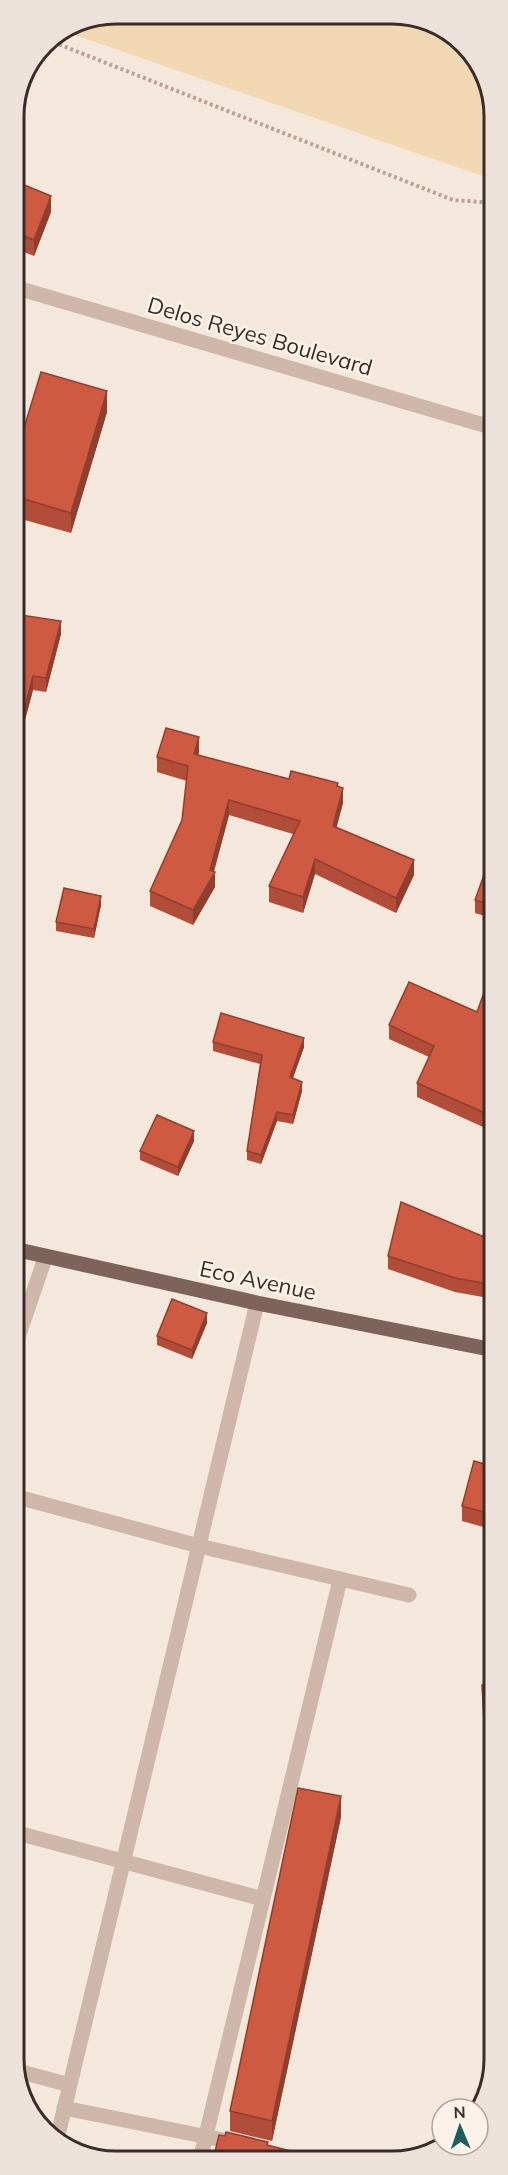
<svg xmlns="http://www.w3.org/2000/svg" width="508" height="2175" viewBox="0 0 508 2175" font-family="Mulish,sans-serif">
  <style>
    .sand { fill: #f2d8b2 }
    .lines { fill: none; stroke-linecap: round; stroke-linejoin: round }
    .path { stroke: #baa192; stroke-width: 4; stroke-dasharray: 3 3; stroke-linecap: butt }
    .minor { stroke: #ceb7a8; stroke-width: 15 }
    .major { stroke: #7d6359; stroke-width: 15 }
    .wall { fill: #b14d38 }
    .shaded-wall { fill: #903f2e }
    .building { fill: #ce5a41; stroke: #903f2e; stroke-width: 1.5 }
    .labels { text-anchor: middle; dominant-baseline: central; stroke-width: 5; stroke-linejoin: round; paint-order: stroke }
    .street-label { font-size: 22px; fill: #3a2d29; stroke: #fbf2ea }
    .rim { fill: none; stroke: #3a2d29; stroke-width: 3 }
  </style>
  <rect width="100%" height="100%" fill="#f4e8dd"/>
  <path class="sand" d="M418 17 469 48 494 102V180L63 31 77 21Z"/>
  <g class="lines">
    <path class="path" d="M48 40 453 200 494 203"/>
    <path class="minor" d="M14 287 494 428
      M14 1349 45 1258
      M14 1496 199 1546 409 1595
      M14 1832 263 1899
      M14 2070 70 2085
      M64 2108 238 2143
      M57 2139 257 1303
      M200 2160 340 1580"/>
    <path class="major" d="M14 1249 257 1303 494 1350"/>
  </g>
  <path class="wall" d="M14 191 51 212 34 256 14 248Z
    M107 412 71 533 14 517V461Z
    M14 614 61 634 46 692 33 690 18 746 14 745Z
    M199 752 198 755 289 779 338 786 343 803 336 827 414 875 396 913 315 874 303 913 269 902V886L293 834 229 815 214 872 215 887 193 925 150 906V891L182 820 187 781 157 772V757Z
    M494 847V919L475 913V900Z
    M101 905 94 938 56 931V922Z
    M494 971V1132L417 1097V1083L429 1057 389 1039V1025L477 1012Z
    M213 1042 304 1047 293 1078 302 1091 293 1124 277 1121 261 1164 247 1160V1151L260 1064 213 1051Z
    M194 1141 178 1176 140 1160V1151Z
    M494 1241V1299L455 1292 388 1269V1256Z
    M207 1323 192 1359 157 1345V1336Z
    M494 1459V1530L462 1521V1506L492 1466Z
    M482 1685H494V1755H485Z
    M341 1817 272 2141 230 2131V2111Z"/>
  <path class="shaded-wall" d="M51 196V212L34 256V240Z
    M107 391V412L71 533V513Z
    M61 621V634L46 692V678Z
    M33 676V690L18 746V732Z
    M199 737V752L194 769V754Z
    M343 788V803L333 841V826Z
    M229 800V815L212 877 215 872V887L193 925V910L210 870Z
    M315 859V874L303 913V897Z
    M414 860V875L396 913V898Z
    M101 896V905L94 938V929Z
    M304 1038V1047L290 1086V1077Z
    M302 1082V1091L293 1124V1115Z
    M277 1112V1121L261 1164V1155Z
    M194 1131V1141L178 1176V1167Z
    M207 1313V1323L192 1359V1350Z
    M341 1796V1817L272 2141V2121Z
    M21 1849V1865L14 1888V1872Z"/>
  <path class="building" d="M17 182 51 196 34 240 14 232V191Z
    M41 372 107 391 71 513 14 496V461Z
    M14 614 61 621 46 678 33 676 18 732 14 731Z
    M166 728 199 737 194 754 289 779 291 771 338 783 337 786 343 788 333 826 414 860 396 898 315 859 303 897 269 886 300 821 229 800 210 870 215 872 193 910 150 891 182 820 188 766 157 757Z
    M494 847V906L475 900Z
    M64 888 101 896 94 929 56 922Z
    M492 970 494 971V1117L417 1083 434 1046 389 1025 409 982 477 1012Z
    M221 1013 304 1038 290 1077 302 1082 293 1115 277 1112 261 1155 247 1151 262 1055 213 1042Z
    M157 1115 194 1131 178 1167 140 1151Z
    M401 1202 494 1241V1285L455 1278 388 1256Z
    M172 1299 207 1313 192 1350 157 1336Z
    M494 1459V1515L462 1506 474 1461 492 1466Z
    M482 1685H494V1738L485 1739Z
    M298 1788 341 1796 272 2121 230 2111Z
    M14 1847 21 1849 14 1872Z
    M226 2132 268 2142 267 2145 307 2155 306 2160H213L219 2135 225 2136Z"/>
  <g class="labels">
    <g class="street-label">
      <text transform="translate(260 336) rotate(16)">Delos Reyes Boulevard</text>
      <text transform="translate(258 1280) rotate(12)">Eco Avenue</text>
    </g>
  </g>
  <path d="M0 0H508V2175H0ZM116 24H392A92 92 0 0 1 484 116V2059A92 92 0 0 1 392 2151H116A92 92 0 0 1 24 2059V116A92 92 0 0 1 116 24Z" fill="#ece2db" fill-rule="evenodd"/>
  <path class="rim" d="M116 24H392A92 92 0 0 1 484 116V2059A92 92 0 0 1 392 2151H116A92 92 0 0 1 24 2059V116A92 92 0 0 1 116 24Z"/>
  <g transform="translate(460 2127) rotate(358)"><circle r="28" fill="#fbf2ea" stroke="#aea39d" stroke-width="1.5"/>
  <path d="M0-4.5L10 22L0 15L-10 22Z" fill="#1b5f5f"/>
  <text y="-9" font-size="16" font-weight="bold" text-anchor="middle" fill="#3a2d29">N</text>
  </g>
</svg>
